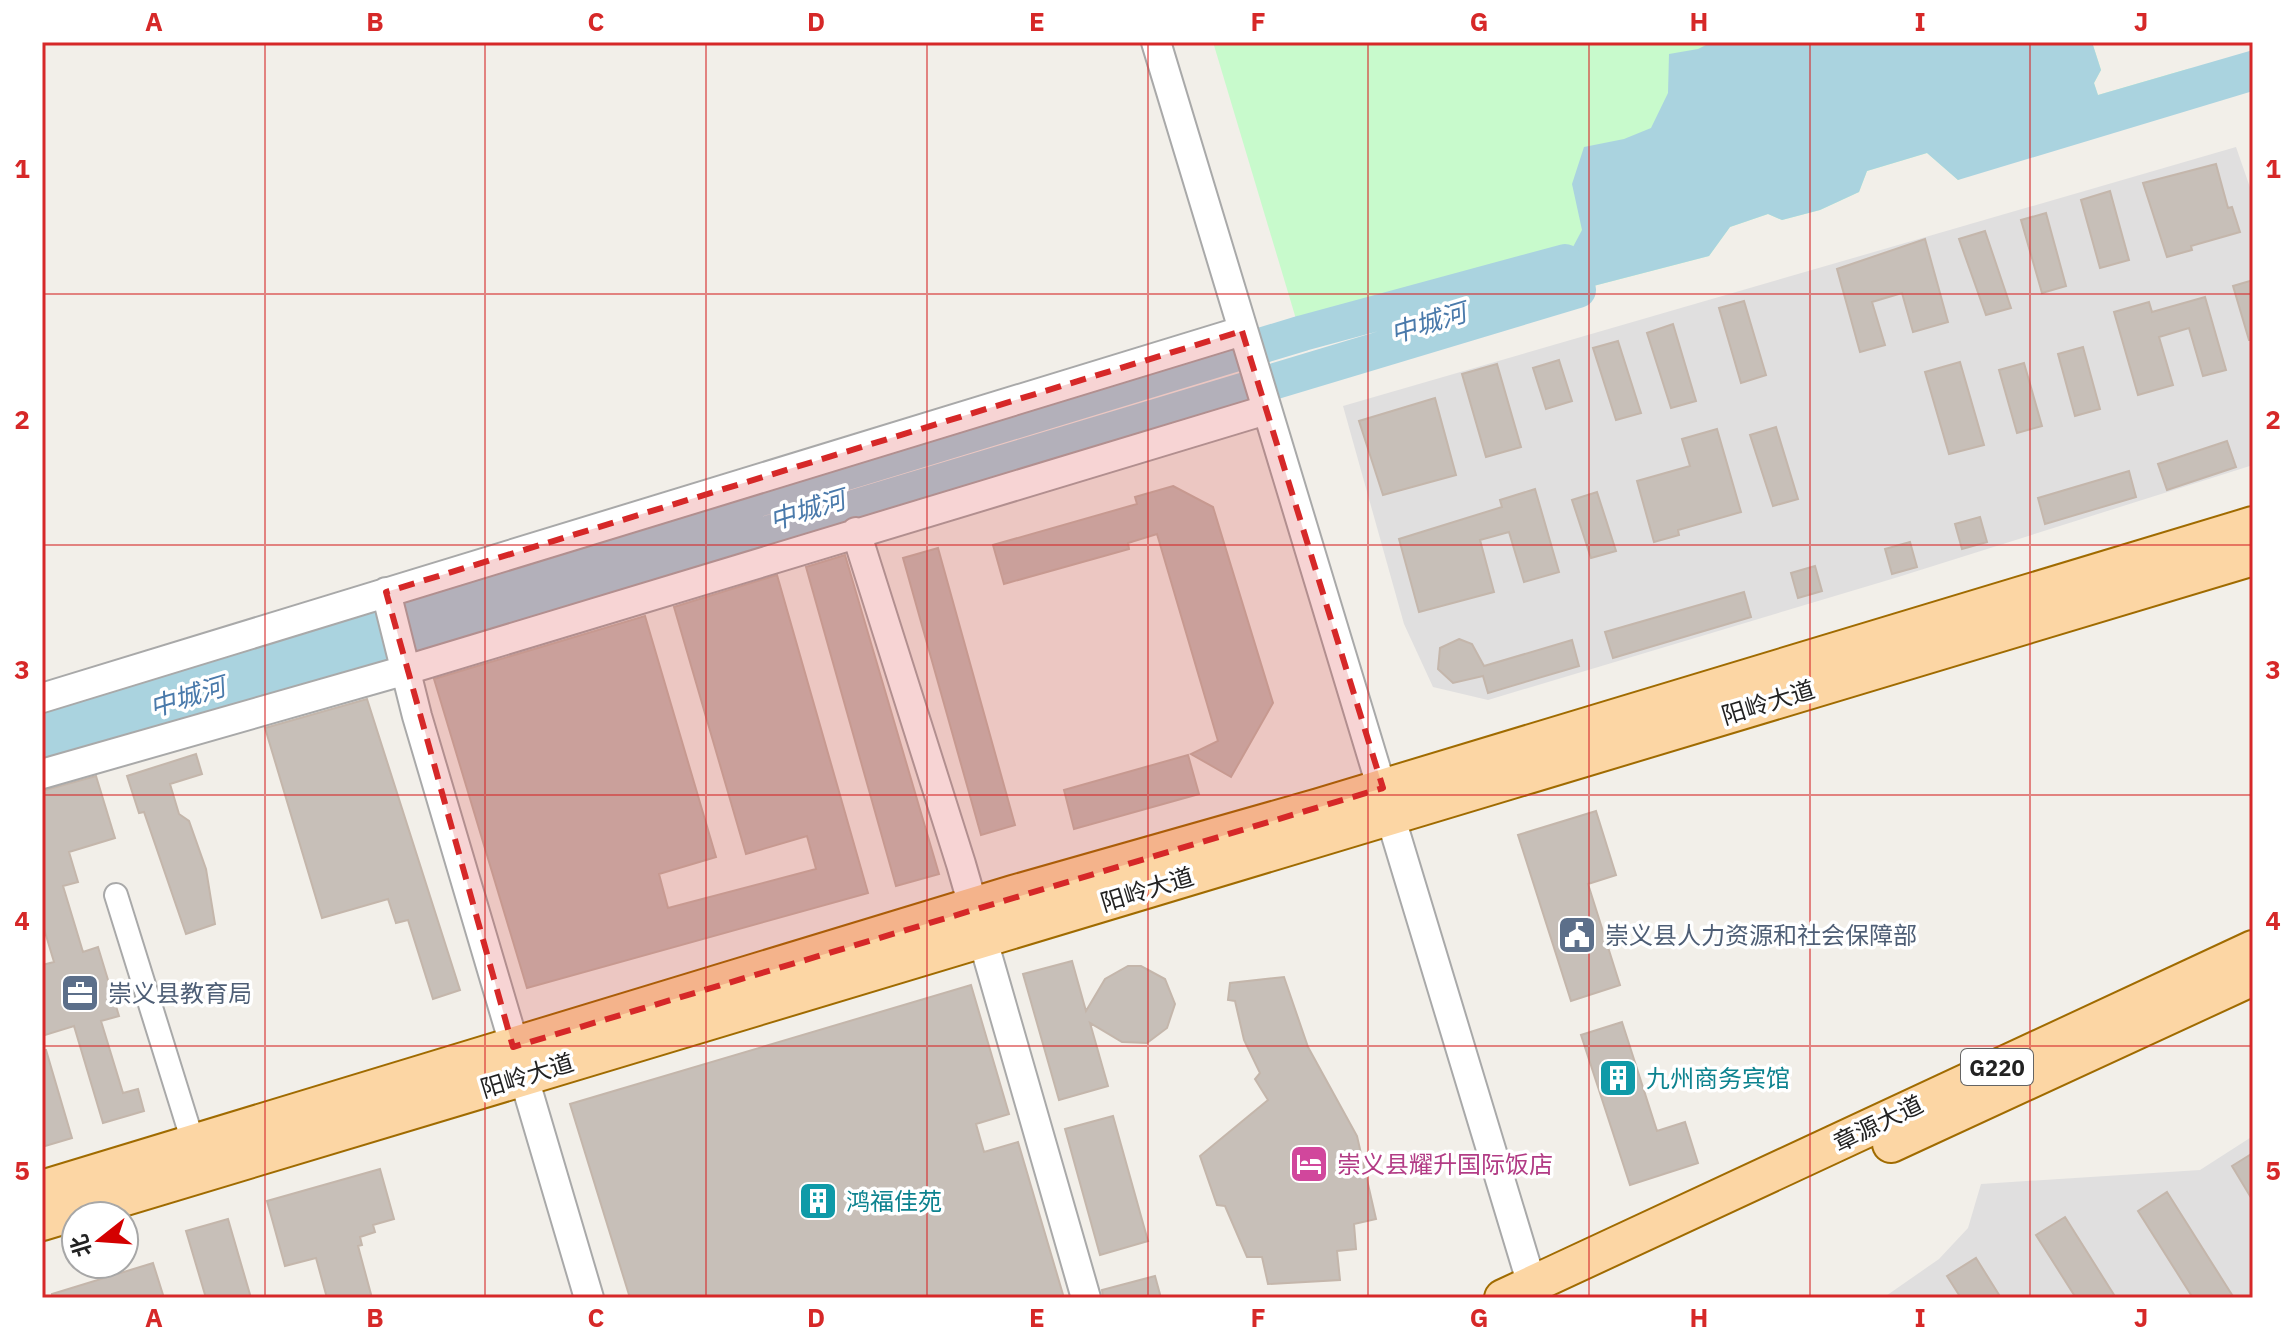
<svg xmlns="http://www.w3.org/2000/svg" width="2295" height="1340" viewBox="0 0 2295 1340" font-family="'IBM Plex Sans','Noto Sans SC',sans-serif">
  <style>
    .residential { fill: #e0dfdf }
    .park { fill: #c8facc }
    .water { fill: #aad3df }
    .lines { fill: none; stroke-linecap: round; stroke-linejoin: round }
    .river { stroke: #aad3df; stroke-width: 36 }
    .building { fill: #c7bfb8; stroke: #c4b6ab; stroke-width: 2 }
    .minor-casing { stroke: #a9a9a9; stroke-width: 26 }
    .tertiary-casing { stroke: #a9a9a9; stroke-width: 32 }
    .primary-casing { stroke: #a06b00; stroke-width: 40 }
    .minor { stroke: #fff; stroke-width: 22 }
    .tertiary { stroke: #fff; stroke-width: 28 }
    .primary { stroke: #fcd6a4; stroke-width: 36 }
    .marked { fill: #d62828; fill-opacity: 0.2; stroke: #d62828; stroke-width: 6; stroke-dasharray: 16 10; stroke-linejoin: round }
    .grid { fill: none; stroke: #d62828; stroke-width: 2; stroke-opacity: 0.55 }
    .labels { text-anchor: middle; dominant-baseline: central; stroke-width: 7; stroke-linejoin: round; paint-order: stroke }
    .shield { fill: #fff; stroke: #646464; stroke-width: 2 }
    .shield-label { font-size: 22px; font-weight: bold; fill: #222 }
    .street-label { font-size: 24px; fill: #222; stroke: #fff }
    .service-label { font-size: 24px; fill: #4e5e75; stroke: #fff; text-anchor: start }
    .culture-label { font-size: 24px; fill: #0d838f; stroke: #fff; text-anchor: start }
    .hotel-label { font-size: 24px; fill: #b23c85; stroke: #fff; text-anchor: start }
    .water-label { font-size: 26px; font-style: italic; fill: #4a7aab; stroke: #fff }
    .neatline { fill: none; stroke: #d62828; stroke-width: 3 }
    .grid-label { font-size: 26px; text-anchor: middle; font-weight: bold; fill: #d62828 }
  </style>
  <rect width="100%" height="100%" fill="#f2efe9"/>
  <path class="residential" d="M2236 147 2253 196V465L1895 578 1488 700 1433 687 1404 624 1343 406Z
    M2253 1136V1298H1883L1939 1259 1968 1228 1981 1184 2200 1170Z"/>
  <path class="park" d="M1213 42H2092L2101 70 2094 83 2098 95 2191 68 1958 180 1927 153 1867 171 1859 192 1820 210 1782 220 1768 214 1730 227 1709 256 1578 290 1565 262 1299 329Z"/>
  <path class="water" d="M1712 42H2092L2101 70 2094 83 2098 95 2253 50V91L1958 180 1927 153 1867 171 1859 192 1820 210 1782 220 1768 214 1730 227 1709 256 1578 290 1565 262 1582 230 1572 184 1584 147 1624 139 1651 128 1668 93 1669 54 1698 49Z"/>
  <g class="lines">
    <path class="river" d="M42 717 1303 333 1565 262 1578 290 42 752"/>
  </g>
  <path class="building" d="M2216 164 2228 208 2232 207 2240 232 2191 246 2192 250 2167 257 2143 183Z
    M2110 191 2129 260 2100 268 2081 200Z
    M2046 213 2066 286 2042 293 2021 220Z
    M1985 231 2011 308 1986 315 1959 239Z
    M1925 239 1948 322 1913 332 1902 293 1872 302 1885 345 1860 352 1837 269Z
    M2253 280V340H2249L2233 286Z
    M2205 297 2226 370 2203 376 2189 328 2159 337 2173 385 2138 395 2114 312 2149 302 2152 312Z
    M1744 301 1766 375 1741 383 1719 308Z
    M1673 324 1696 401 1671 408 1647 333Z
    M1618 341 1641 413 1616 420 1593 348Z
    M2083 347 2100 409 2075 416 2058 354Z
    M1559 360 1572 401 1546 409 1533 368Z
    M1960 362 1984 445 1949 454 1925 372Z
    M2024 363 2042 426 2017 433 1999 370Z
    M1497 364 1521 447 1486 457 1462 374Z
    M1435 398 1456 475 1383 495 1359 421Z
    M1776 427 1798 499 1773 506 1750 435Z
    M1717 429 1741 512 1678 530 1679 535 1654 542 1637 481 1690 466 1682 439Z
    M2227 441 2236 467 2167 490 2158 464Z
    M2129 471 2136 497 2045 524 2038 498Z
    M1173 486 1213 507 1273 703 1231 777 1191 754 1218 741 1157 534 1128 543 1129 549 1004 584 993 545 1137 504 1135 497Z
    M1535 489 1559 572 1524 582 1509 532 1480 540 1494 592 1419 612 1399 539 1502 507 1500 500Z
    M1597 492 1616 551 1591 558 1572 500Z
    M1980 517 1987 542 1962 549 1955 524Z
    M1910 542 1917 567 1892 574 1885 549Z
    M938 548 1015 825 981 835 903 558Z
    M845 555 939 874 896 886 806 567Z
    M1815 566 1822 591 1798 598 1791 573Z
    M777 575 868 893 527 988 434 679 645 616 716 857 659 874 668 908 816 869 807 836 746 854 674 607Z
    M1744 592 1751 617 1613 658 1605 632Z
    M1459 639 1472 644 1484 666 1572 640 1579 666 1488 693 1483 676 1453 683 1438 669 1440 648Z
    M367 699 460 990 433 999 408 920 396 923 388 899 322 918 265 728Z
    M196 754 202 774 170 784 179 814 189 821 206 869 215 924 186 934 144 812 139 813 127 776Z
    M1188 755 1199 794 1074 829 1064 790Z
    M96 776 115 838 69 852 78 882 63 886 83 952 98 947 119 1016 101 1021 123 1093 138 1089 144 1111 103 1123 74 1026 42 1036V965L54 962 42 922V791Z
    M1596 811 1616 875 1588 884 1620 985 1571 1001 1518 835Z
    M1072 961 1086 1011 1105 979 1128 966H1141L1165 979 1175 1004 1167 1028 1147 1043 1122 1042 1090 1023 1108 1086 1059 1100 1023 974Z
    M1284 977 1308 1047 1357 1136 1376 1219 1354 1224 1356 1249 1337 1251 1340 1280 1268 1284 1262 1257H1247L1225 1206 1217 1205 1200 1156 1268 1100 1255 1079 1260 1073 1244 1040 1235 1001 1228 1000 1230 983Z
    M971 985 1009 1114 976 1124 984 1152 1018 1142 1064 1298H630L570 1104Z
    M1622 1022 1657 1131 1685 1122 1698 1163 1630 1185 1581 1035Z
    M42 1050H46L72 1138 42 1147Z
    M1113 1116 1148 1241 1100 1255 1065 1129Z
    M2253 1153V1201L2232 1166Z
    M380 1169 394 1219 373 1225 375 1232 360 1237 362 1245 358 1246 372 1298H327L316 1258 285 1266 267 1201Z
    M2167 1192 2234 1298H2193L2138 1211Z
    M2065 1217 2116 1298H2076L2036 1235Z
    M228 1219 251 1298H206L186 1231Z
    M1976 1258 2001 1298H1961L1947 1276Z
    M153 1263 164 1298H52V1294Z
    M1155 1276 1161 1298H1103L1102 1290Z"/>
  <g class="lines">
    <g class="minor-casing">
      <path id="minor" d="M116 895 193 1142"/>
    </g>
    <g class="tertiary-casing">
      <path id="tertiary" d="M1156 42 1536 1298
        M856 532 961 864 1086 1298
        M386 592 417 716 589 1298
        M42 698 1242 331
        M42 774 406 670 1266 410"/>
    </g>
    <g class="primary-casing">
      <path id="primary" d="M1891 1144 2253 977
        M42 1189 1013 894 1319 807 2253 525
        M42 1222 2253 557
        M1503 1298 2253 949"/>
    </g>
    <use href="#minor" class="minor"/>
    <use href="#tertiary" class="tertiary"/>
    <use href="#primary" class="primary"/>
  </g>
  <path class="marked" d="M1242 331 1383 788 513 1047 386 592Z"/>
  <path class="grid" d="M265 42V1298M485 42V1298M706 42V1298M927 42V1298M1148 42V1298M1368 42V1298M1589 42V1298M1810 42V1298M2030 42V1298M42 294H2253M42 545H2253M42 795H2253M42 1046H2253"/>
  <defs>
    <g id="civic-square" transform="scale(2)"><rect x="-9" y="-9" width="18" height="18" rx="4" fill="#5c6f8a" stroke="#fff"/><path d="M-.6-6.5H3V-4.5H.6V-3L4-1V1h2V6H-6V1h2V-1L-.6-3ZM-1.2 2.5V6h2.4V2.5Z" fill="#fff"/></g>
    <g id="office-square" transform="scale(2)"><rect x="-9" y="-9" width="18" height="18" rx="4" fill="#5c6f8a" stroke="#fff"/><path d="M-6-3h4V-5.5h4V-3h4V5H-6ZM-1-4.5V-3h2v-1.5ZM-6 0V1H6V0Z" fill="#fff"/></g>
    <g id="building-square" transform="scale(2)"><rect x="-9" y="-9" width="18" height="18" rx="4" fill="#0f9aa8" stroke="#fff"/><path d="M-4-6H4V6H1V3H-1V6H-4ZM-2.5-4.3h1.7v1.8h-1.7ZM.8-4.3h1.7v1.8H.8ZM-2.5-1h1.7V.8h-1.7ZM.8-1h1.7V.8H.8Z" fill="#fff"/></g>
    <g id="hotel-square" transform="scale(2)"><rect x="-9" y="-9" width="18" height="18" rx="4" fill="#d1479c" stroke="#fff"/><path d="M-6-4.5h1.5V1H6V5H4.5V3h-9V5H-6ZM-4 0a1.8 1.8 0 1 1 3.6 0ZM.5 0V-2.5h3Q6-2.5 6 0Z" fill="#fff"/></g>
  </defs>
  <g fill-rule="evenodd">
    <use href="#civic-square" x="1577" y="935"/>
    <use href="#office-square" x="80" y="993"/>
    <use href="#building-square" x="1618" y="1078"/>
    <use href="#hotel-square" x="1309" y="1164"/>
    <use href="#building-square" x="818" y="1201"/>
  </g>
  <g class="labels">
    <rect class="shield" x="1961" y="1049" width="72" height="36" rx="6"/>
    <g class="shield-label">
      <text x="1997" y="1067">G220</text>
    </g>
    <g class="street-label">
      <text transform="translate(1768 702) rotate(-17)">阳岭大道</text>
      <text transform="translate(1147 889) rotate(-17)">阳岭大道</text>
      <text transform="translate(527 1075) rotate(-17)">阳岭大道</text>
      <text transform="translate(1878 1123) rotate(-26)">章源大道</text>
    </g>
    <g class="service-label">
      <text x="1605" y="935">崇义县人力资源和社会保障部</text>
      <text x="108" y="993">崇义县教育局</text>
    </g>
    <g class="culture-label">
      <text x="1646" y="1078">九州商务宾馆</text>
      <text x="846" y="1201">鸿福佳苑</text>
    </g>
    <g class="hotel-label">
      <text x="1337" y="1164">崇义县耀升国际饭店</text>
    </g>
    <g class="water-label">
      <text transform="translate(1428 322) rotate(-17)">中城河</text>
      <text transform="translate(807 509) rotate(-17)">中城河</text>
      <text transform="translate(187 696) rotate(-17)">中城河</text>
    </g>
  </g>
  <rect width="2295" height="1340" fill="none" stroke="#ffffff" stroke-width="88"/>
  <g transform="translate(100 1240) rotate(253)"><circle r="38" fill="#ffffff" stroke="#a7a7a7" stroke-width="2"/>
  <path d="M0-6L14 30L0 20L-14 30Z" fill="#d40000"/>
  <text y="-12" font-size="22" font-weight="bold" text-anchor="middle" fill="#222222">北</text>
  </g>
  <rect x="44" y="44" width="2207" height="1252" class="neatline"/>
  <g class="grid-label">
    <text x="154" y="31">A</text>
    <text x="375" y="31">B</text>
    <text x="596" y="31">C</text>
    <text x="816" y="31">D</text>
    <text x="1037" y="31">E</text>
    <text x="1258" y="31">F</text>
    <text x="1479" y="31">G</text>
    <text x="1699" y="31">H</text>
    <text x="1920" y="31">I</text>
    <text x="2141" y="31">J</text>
    <text x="22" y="178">1</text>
    <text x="2273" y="178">1</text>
    <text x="22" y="429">2</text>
    <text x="2273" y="429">2</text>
    <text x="22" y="679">3</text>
    <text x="2273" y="679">3</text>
    <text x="22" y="930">4</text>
    <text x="2273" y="930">4</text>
    <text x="22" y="1180">5</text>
    <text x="2273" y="1180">5</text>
    <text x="154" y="1327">A</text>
    <text x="375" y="1327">B</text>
    <text x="596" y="1327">C</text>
    <text x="816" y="1327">D</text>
    <text x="1037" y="1327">E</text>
    <text x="1258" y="1327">F</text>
    <text x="1479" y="1327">G</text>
    <text x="1699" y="1327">H</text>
    <text x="1920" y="1327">I</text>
    <text x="2141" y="1327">J</text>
  </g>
</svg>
